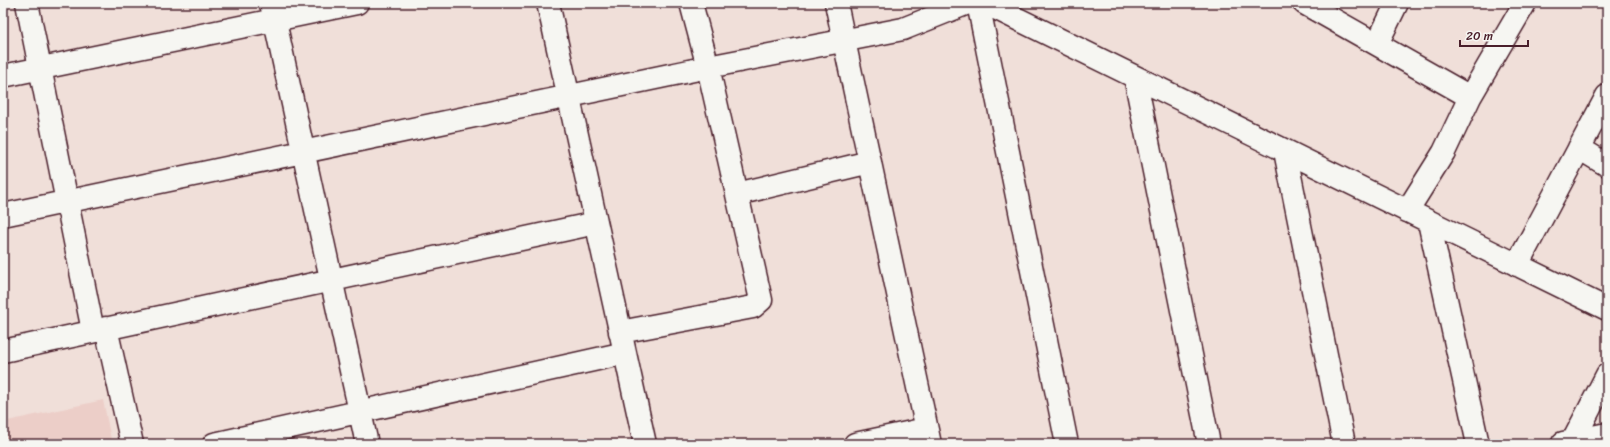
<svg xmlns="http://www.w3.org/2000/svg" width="1610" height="447" viewBox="0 0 1610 447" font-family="Sriracha,sans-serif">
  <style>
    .built { fill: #eccec8 }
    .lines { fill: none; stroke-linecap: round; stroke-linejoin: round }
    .minor-casing { stroke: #4a1f2b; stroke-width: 25 }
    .minor { stroke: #f6f6f2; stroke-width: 22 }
  </style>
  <rect width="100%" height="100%" fill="#f0dfd9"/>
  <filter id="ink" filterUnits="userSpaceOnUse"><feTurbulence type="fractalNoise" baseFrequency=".025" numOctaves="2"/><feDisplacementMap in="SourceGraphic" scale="8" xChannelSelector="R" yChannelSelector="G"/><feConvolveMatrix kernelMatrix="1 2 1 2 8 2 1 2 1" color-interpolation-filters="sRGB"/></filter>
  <g filter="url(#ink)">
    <path class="built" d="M103 400 112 444H3V422Z"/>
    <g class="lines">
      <g class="minor-casing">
        <path id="minor" d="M27 3 93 331
          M271 3 367 444
          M548 3 645 444
          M836 3 930 444
          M978 3 1067 444
          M985 3 1607 309
          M1304 3 1470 97
          M1377 44 1397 3
          M3 76 357 3
          M1135 77 1209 444
          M1579 148 1607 165
          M1285 151 1344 444
          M737 194 870 162
          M1407 211 1444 152 1470 97 1525 3
          M3 215 708 67 903 29 968 3
          M1429 222 1478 444
          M1517 265 1607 96
          M106 328 132 444
          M620 332 753 307 761 300 708 67 691 3
          M3 351 596 223
          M1573 441 1607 375
          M1563 443 1607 434
          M214 444 625 353
          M855 444 926 429"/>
      </g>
      <use href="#minor" class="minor"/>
    </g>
  </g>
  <rect width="1610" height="447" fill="none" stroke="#f6f6f2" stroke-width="16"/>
  <rect x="8" y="8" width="1594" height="431" fill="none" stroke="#4a1f2b" stroke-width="1.5" filter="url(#ink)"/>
  <path d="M1460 40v6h68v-6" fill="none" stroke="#4a1f2b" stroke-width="2"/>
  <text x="1466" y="40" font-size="12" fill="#4a1f2b" stroke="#f6f6f2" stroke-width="3" paint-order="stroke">20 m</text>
</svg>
